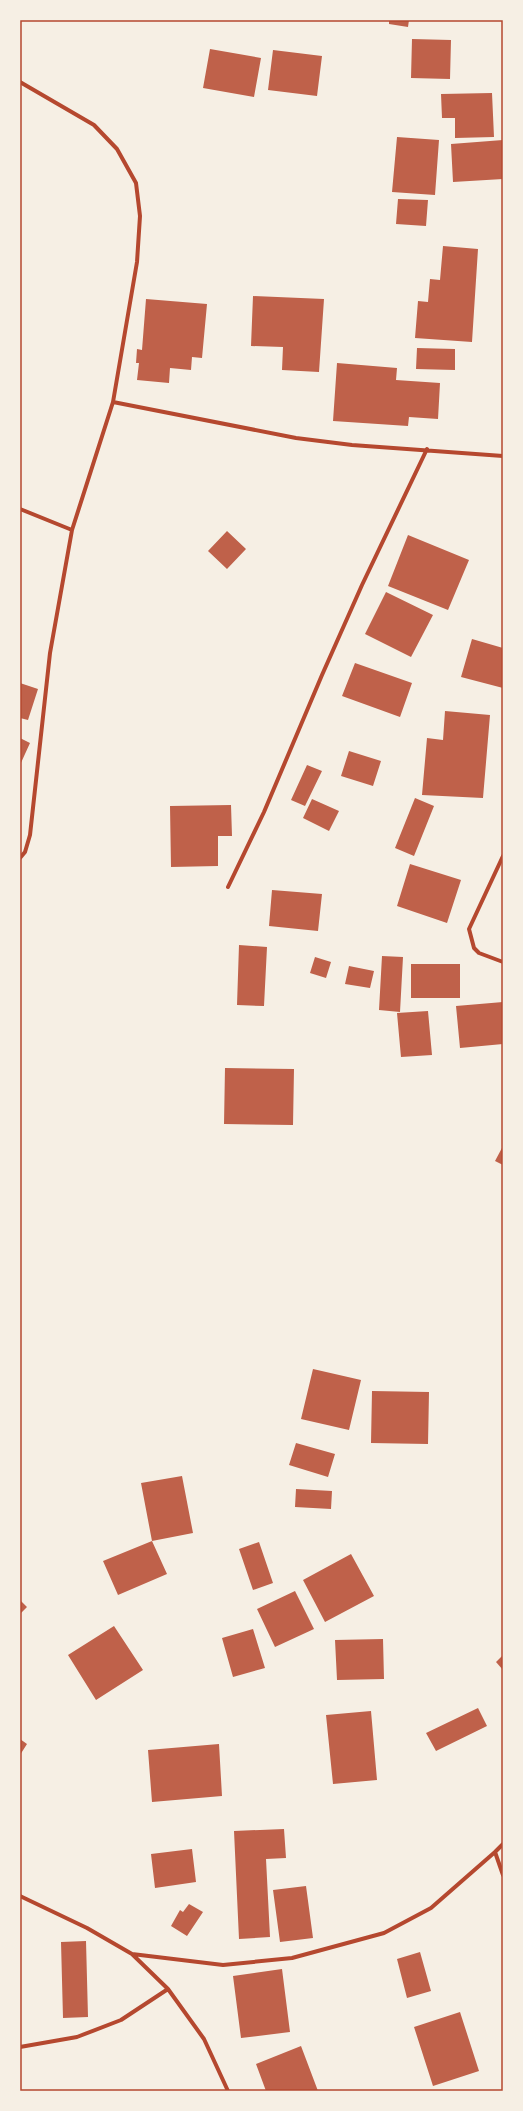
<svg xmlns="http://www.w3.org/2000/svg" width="523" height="2111" viewBox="0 0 523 2111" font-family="Inter,sans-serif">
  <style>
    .building { fill: #bf614a }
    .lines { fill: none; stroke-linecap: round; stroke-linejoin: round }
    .minor { stroke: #b5482f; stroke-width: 4 }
    .neatline { fill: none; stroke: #b5482f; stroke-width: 1.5 }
  </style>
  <rect width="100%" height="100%" fill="#f6efe4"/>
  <path class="building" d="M389 20H409L408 27 389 24Z
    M412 39 451 40 450 79 411 78Z
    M210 49 261 58 254 97 203 88Z
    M273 50 322 56 317 96 268 90Z
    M492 93 494 137 455 138V118H442L441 94Z
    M397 137 439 140 435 195 392 192Z
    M503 140V179L453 182 451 144Z
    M398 199 428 200 426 226 396 224Z
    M443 246 478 249 472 342 415 338 418 301 428 302 430 279 440 280Z
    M253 296 324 299 319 372 282 370 283 347 251 346Z
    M146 299 207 304 202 358 192 357 191 370 170 368 169 383 137 380 139 363H136L137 349 142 350Z
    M417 348 455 349V370L416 369Z
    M337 363 397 368 396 380 440 383 438 419 409 417 408 426 333 421Z
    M227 531 246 549 227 569 208 551Z
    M408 535 469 560 448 610 388 586Z
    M386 592 433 615 411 657 365 634Z
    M472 639 503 648V688L461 677Z
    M355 663 412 683 400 717 342 696Z
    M20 683 38 689 28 720 20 718Z
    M445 711 490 715 483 798 422 795 427 738 443 740Z
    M20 738 30 743 20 765Z
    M349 751 381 761 373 786 341 776Z
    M307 765 322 771 305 806 291 800Z
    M415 798 434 806 414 856 395 848Z
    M312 799 339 811 329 831 303 818Z
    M231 805 232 836H218V866L171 867 170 806Z
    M410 864 461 880 447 923 397 906Z
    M272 890 322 894 318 931 269 926Z
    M239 945 267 947 264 1006 237 1005Z
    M382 956 403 957 400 1012 379 1010Z
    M315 957 331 962 326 978 310 973Z
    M411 964H460V998H411Z
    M349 966 374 971 370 988 345 984Z
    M503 1002V1044L460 1048 456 1006Z
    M428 1011 432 1055 401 1057 397 1013Z
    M225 1068 294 1069 293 1125 224 1124Z
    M503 1146V1165L495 1161Z
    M313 1369 361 1380 349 1430 301 1419Z
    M372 1391 429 1392 428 1444 371 1443Z
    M296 1443 335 1454 328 1477 289 1465Z
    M182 1476 193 1533 152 1541 167 1574 118 1595 103 1561 152 1541 141 1483Z
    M296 1489 332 1491 331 1509 295 1507Z
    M259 1542 273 1583 253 1590 239 1549Z
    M351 1554 374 1596 325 1622 303 1580Z
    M295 1591 314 1629 275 1647 257 1609Z
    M20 1600 27 1607 20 1614Z
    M114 1626 143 1670 96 1700 68 1655Z
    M253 1629 265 1668 233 1677 222 1638Z
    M383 1639 384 1679 337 1680 335 1640Z
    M503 1655V1670L496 1662Z
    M478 1708 487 1726 436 1751 426 1733Z
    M371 1711 377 1780 333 1784 326 1715Z
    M20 1739 27 1744 20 1755Z
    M219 1744 222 1796 152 1802 148 1750Z
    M284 1829 286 1858 266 1859 270 1937 239 1939 234 1831Z
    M192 1849 196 1882 155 1888 151 1854Z
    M306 1886 313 1938 280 1942 273 1890Z
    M189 1904 203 1912 187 1936 171 1926 180 1910 183 1912Z
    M86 1941 88 2017 63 2018 61 1942Z
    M420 1952 431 1991 407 1998 397 1959Z
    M282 1969 290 2032 241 2038 233 1976Z
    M460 2012 479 2071 433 2086 414 2027Z
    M301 2046 318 2091H266L256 2064Z"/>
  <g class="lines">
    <path class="minor" d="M20 82 94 125 117 149 136 183 140 216 137 262 113 402 72 530 50 653 30 835 25 852 20 858
      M113 402 296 438 352 445 503 456
      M20 509 72 530
      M503 856 469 929 474 948 479 953 503 962
      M228 887 264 812 322 675 362 585 427 449
      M495 1852 503 1875
      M20 1896 87 1928 132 1954 168 1989 204 2039 228 2091
      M132 1954 223 1965 292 1958 384 1933 431 1908 495 1852 503 1844
      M20 2047 77 2037 121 2020 168 1989"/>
  </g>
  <rect width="523" height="2111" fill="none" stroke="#f6efe4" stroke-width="42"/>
  <rect x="21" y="21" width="481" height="2069" class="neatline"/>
</svg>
